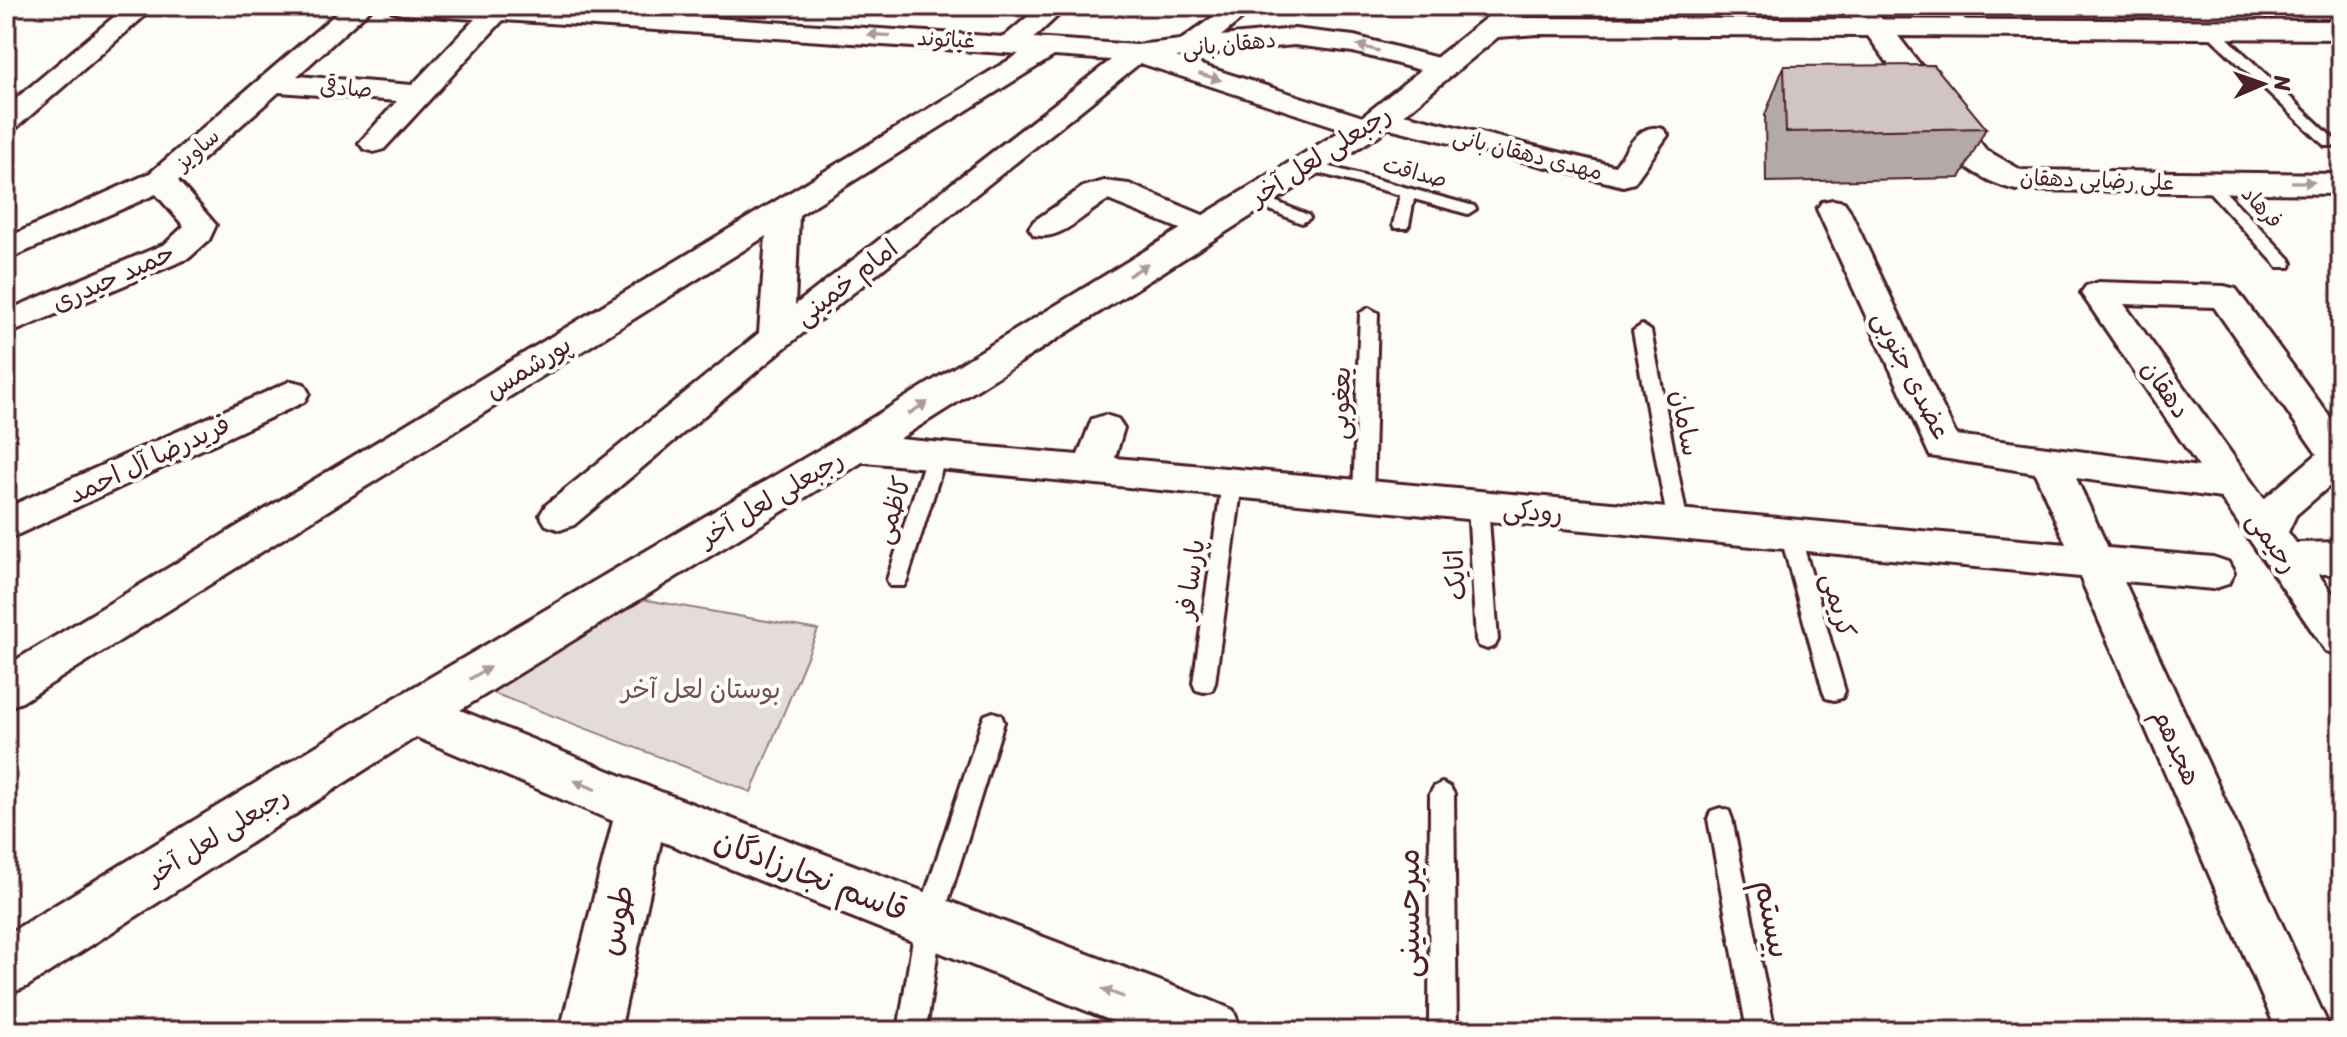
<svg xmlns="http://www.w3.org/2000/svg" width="2347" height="1037" viewBox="0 0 2347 1037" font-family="Sriracha,'Playpen Sans Arabic',sans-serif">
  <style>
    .green { fill: #e3dcda; stroke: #967e82; stroke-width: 2 }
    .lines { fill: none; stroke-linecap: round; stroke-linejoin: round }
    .service-casing { stroke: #4a1f2b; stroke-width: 6 }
    .minor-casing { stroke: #4a1f2b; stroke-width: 6 }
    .tertiary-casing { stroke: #4a1f2b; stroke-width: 6 }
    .service { fill: #fdfcf7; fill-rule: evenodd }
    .minor { fill: #fdfcf7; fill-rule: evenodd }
    .tertiary { fill: #fdfcf7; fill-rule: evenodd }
    .wall { fill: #b3a9a9; stroke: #4a1f2b; stroke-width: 2 }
    .building { fill: #d0c5c4; stroke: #4a1f2b; stroke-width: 2 }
    .oneway { fill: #ac999b }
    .labels { text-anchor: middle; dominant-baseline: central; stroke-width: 8; stroke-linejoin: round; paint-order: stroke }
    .far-street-label { font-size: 22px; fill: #4a1f2b; stroke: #fdfcf7 }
    .street-label { font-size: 26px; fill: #4a1f2b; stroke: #fdfcf7 }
    .park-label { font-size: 26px; fill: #704e57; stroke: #fdfcf7 }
    .near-street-label { font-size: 32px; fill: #4a1f2b; stroke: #fdfcf7 }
  </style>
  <rect width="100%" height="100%" fill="#fdfcf7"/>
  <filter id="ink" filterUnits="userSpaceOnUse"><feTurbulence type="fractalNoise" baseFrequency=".0125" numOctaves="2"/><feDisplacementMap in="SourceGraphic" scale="16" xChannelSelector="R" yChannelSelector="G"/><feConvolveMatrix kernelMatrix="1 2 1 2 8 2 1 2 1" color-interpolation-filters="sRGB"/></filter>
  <g filter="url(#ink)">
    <path class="green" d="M641 599 818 630 751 792 488 691Z"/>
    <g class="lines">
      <g class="service-casing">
        <path id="service" d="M1938 6H1951L1974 28 1962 31Z
          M2205 26H2215L2335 140V146H2325L2205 32Z
          M1305 160 1474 206 1476 209 1468 214 1414 199 1409 225 1407 228H1395L1393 225 1400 195 1300 168V162Z
          M2208 177 2213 179 2290 259 2292 263 2290 267H2278L2203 185V179Z
          M1255 193 1308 215 1310 218 1302 223 1296 221 1249 201 1247 198Z
          M1369 308 1378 313 1373 495 1370 500H1356L1353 495 1360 313Z
          M1642 325 1651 331 1688 524 1685 529H1671L1668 524 1633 331Z
          M936 449 946 456 907 580 904 586H890L887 580 926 456Z
          M1232 476 1242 483 1215 683 1212 690 1204 692 1196 690 1193 683 1222 483Z
          M1478 499 1485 501 1488 506 1498 640 1495 646 1487 649 1479 646 1476 640 1468 506 1471 501Z
          M1790 526 1797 529 1800 534 1845 691 1842 698 1834 700 1826 698 1823 691 1780 534 1783 529Z
          M993 712 1001 715 1004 722 942 921 926 1031H898L916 921 982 722 985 715Z
          M1442 783 1450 787 1454 794 1457 1031H1429L1430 794 1434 787Z
          M1720 808 1729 811 1732 819 1775 1031H1747L1708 819 1711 811Z"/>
      </g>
      <g class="minor-casing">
        <path id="minor" d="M127 6H156L16 128 6 131V107Z
          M345 6H374L297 76 412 85 475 19 401 14 392 11 388 6H523L1004 37 1040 6H1068L1034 38 1136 45 1181 40 1228 6H1257L1221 36 1294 29 1354 36 1453 62 1457 68 1453 74 1443 76 1353 52 1294 45 1176 57 1369 119 1373 112 1383 109 1615 166C1629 148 1638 122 1663 129L1668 135 1634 183 1623 186 1381 126 1378 134 1368 137 1358 134 1140 63 788 345 574 525 560 530 546 525 540 515 546 505 759 333 766 236 22 702 6 708V666L1019 54 503 20 384 149 374 152 364 149 359 143 397 101 279 92 178 181 216 225 209 240 189 258 6 335V311L165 244 184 226 156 194 6 260V238L150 173ZM1054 56 1111 60 795 305 799 215Z
          M1842 6H1870L1889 27 1885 33C1866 37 1853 21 1842 6Z
          M1104 181 1129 184 1217 221 1222 228 1217 235 1206 238 1195 235 1108 200C1084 213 1062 242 1034 235L1029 228 1034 221 1083 187Z
          M1833 200 1844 202 1849 209 1956 435 2199 467 2081 293 2086 286 2098 282 2224 286 2236 289 2341 432V476L2296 515 2288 532 2296 543 2341 542V574H2318L2341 605V656L2326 651 2221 498 2076 478 2108 548 2213 557 2228 562 2234 573 2228 584 2213 589 2124 581 2331 1031H2277L2080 577 854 461 841 458 835 448 841 438 854 435 1078 455 1092 419 1105 415 1118 419 1124 428 1115 458 2066 544 2035 473 1930 456 1817 209 1822 202ZM2124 304 2214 307 2317 454 2264 499Z
          M291 381 304 384 309 393 304 402 6 540V508Z"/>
      </g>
      <g class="tertiary-casing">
        <path id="tertiary" d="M1501 6H1533L1522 18 2341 21V39L1898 36 1986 150 2021 170 2341 174V194L2016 190C1996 185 1978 176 1962 164L1868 36 1538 34 1498 37 1379 135 869 458 460 710 661 792 1212 1001 1233 1010 1242 1031H1137L661 841 620 1031H560L613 821 416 737 26 987 6 995V935L395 698 839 438 1357 121Z"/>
      </g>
      <use href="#service" class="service"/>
      <use href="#minor" class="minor"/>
      <use href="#tertiary" class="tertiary"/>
    </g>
    <path class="wall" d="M1620 6H1756V7L1620 8Z
      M1784 66 1986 128 1960 178 1766 182 1765 115Z"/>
    <path class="building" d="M1934 65 1986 128 1786 132 1784 66Z"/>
    <defs><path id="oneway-solid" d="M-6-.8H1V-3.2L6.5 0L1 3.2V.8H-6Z" transform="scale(2)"/></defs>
    <g class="oneway">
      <use href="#oneway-solid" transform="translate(879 35) rotate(-177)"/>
      <use href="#oneway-solid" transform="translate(1368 48) rotate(-165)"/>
      <use href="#oneway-solid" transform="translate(1210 77) rotate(17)"/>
      <use href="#oneway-solid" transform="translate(2303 182) rotate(1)"/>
      <use href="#oneway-solid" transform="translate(1138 270) rotate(-32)"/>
      <use href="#oneway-solid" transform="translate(918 408) rotate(-32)"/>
      <use href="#oneway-solid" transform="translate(480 673) rotate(-31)"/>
      <use href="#oneway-solid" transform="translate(585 785) rotate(-157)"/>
      <use href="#oneway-solid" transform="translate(1113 993) rotate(-159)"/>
    </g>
  </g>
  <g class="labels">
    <g class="far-street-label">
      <text transform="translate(946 39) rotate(3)">غیاثوند</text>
      <text transform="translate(1229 44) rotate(-6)">دهقان بانی</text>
      <text transform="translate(346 88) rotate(4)">صادقی</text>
      <text transform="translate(197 149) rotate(-41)">ساویز</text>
      <text transform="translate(1528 154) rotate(14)">مهدی دهقان بانی</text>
      <text transform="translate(1415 172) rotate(15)">صداقت</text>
      <text transform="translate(2097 180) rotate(2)">علی رضایی دهقان</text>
      <text transform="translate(2262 207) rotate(47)">فرهاد</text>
    </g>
    <g class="street-label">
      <text transform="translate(1320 155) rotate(-33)">رجبعلی لعل آخر</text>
      <text transform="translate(113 277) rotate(-24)">حمید حیدری</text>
      <text transform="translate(846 282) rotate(-38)">امام خمینی</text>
      <text transform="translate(528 367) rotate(-32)">پورشمس</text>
      <text transform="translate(1912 375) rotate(63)">عضدی جنوبی</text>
      <text transform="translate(2166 389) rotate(55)">دهقان</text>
      <text transform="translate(1340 403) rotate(-88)">یعغوبی</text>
      <text transform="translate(1686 423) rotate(79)">سامان</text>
      <text transform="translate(149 459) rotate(-25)">فریدرضا آل احمد</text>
      <text transform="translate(771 498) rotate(-31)">رجبعلی لعل آخر</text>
      <text transform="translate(892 510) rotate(-72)">کاظمی</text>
      <text transform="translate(1533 511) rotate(5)">رودکی</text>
      <text transform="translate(2273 542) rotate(55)">رحیمی</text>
      <text transform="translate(1455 575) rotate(-94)">اتایک</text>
      <text transform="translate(1190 579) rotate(-82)">پارسا فر</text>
      <text transform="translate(1839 605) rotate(75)">کریمی</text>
      <text transform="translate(2177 747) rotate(66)">هجدهم</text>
      <text transform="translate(217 835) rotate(-32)">رجبعلی لعل آخر</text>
    </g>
    <g class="park-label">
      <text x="701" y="689">بوستان لعل آخر</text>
    </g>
    <g class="near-street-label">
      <text transform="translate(811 875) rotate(21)">قاسم نجارزادگان</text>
      <text transform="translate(1408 913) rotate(-90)">میرحسینی</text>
      <text transform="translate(1773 919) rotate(79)">بیستم</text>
      <text transform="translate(616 920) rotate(-77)">طوس</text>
    </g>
  </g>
  <rect width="2347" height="1037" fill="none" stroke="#fdfcf7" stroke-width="32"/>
  <rect x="16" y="16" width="2315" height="1005" fill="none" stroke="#4a1f2b" stroke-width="3" filter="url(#ink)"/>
  <g transform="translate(2263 84) rotate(88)" stroke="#fdfcf7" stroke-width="6" paint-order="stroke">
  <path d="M0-6L14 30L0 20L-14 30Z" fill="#4a1f2b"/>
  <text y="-12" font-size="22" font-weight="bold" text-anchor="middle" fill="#4a1f2b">N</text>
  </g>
</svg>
